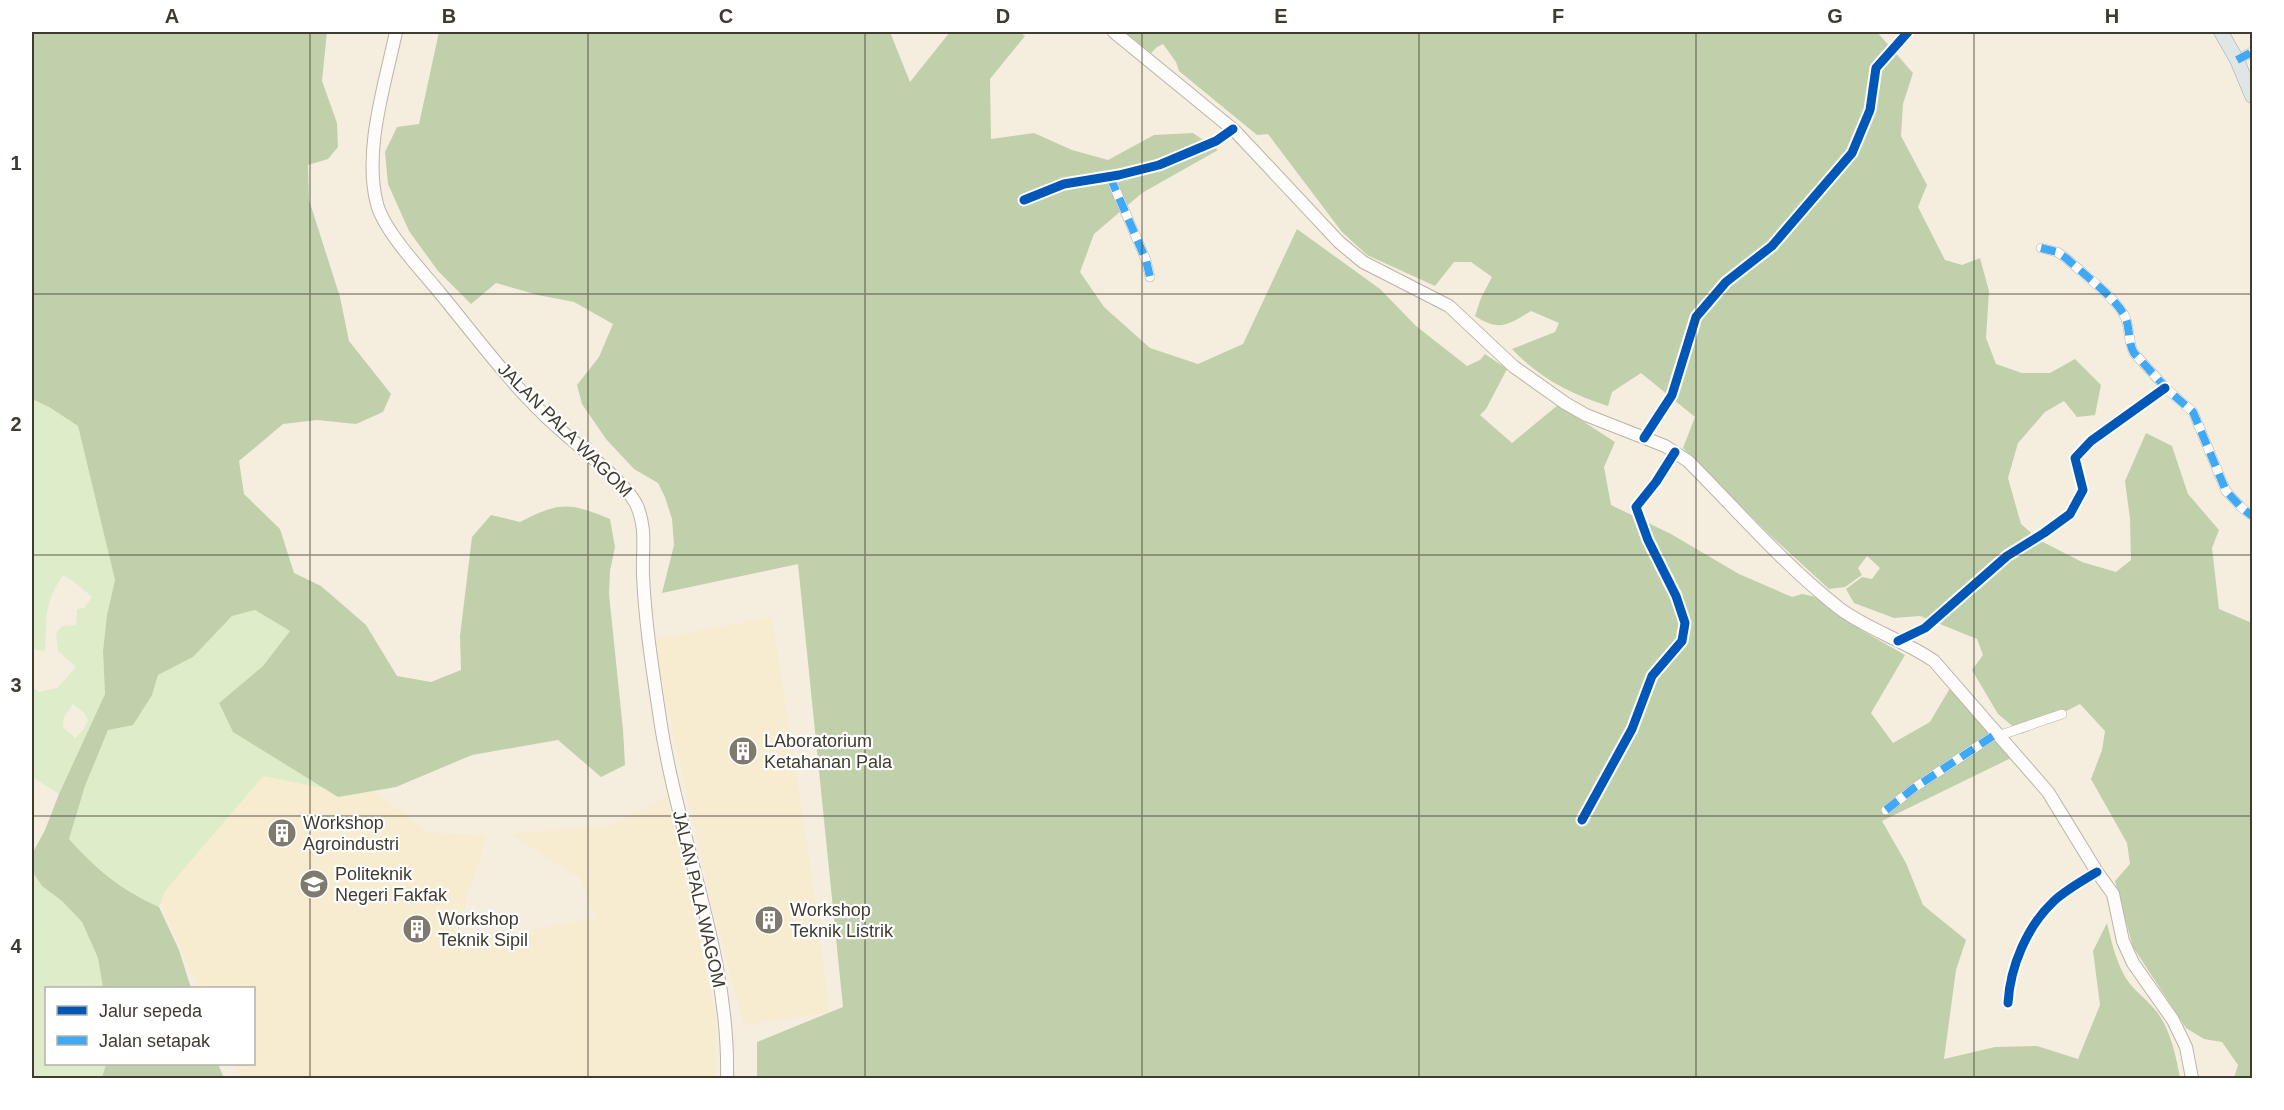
<svg xmlns="http://www.w3.org/2000/svg" width="2284" height="1110" viewBox="0 0 2284 1110" font-family="Arial,sans-serif">
  <style>
    .built { fill: #f7ebd0 }
    .green { fill: #ddedc9; fill-rule: evenodd }
    .forest { fill: #c0d0ab }
    .lines { fill: none; stroke-linecap: round; stroke-linejoin: round }
    .minor-casing { stroke: #bab4a8; stroke-width: 10 }
    .secondary-casing { stroke: #bab4a8; stroke-width: 14 }
    .primary-casing { stroke: #a1a9a7; stroke-width: 15 }
    .minor { stroke: #fefcfa; stroke-width: 9 }
    .secondary { stroke: #fefcfa; stroke-width: 12 }
    .primary { stroke: #e0e6e6; stroke-width: 14 }
    .quiet { stroke: #3fa9f5; stroke-width: 8; stroke-dasharray: 15 8; stroke-linecap: butt }
    .cycleway-casing { stroke: #fff; stroke-width: 13 }
    .cycleway { stroke: #0057b8; stroke-width: 9 }
    .grid { fill: none; stroke: #403b30; stroke-width: 1.5; stroke-opacity: 0.55 }
    .labels { text-anchor: middle; dominant-baseline: central; stroke-width: 4.5; stroke-linejoin: round; paint-order: stroke }
    .street-label { font-size: 18px; fill: #403b30; stroke: #fff }
    .poi-label { font-size: 18px; fill: #403b30; stroke: #fff; text-anchor: start }
    .neatline { fill: none; stroke: #403b30; stroke-width: 2 }
    .grid-label { font-size: 20px; text-anchor: middle; font-weight: bold; fill: #403b30 }
  </style>
  <rect width="100%" height="100%" fill="#f5eede"/>
  <path class="built" d="M772 617 811 869 829 1012 744 1025 710 897 659 669 654 639Z
    M318 750 430 833 487 835 452 945 596 918 580 878 509 834 611 826 667 797 715 1014 716 1078H242L233 1064H254V988H198L155 890 183 806Z"/>
  <path class="green" d="M32 399 49 407 78 426 115 580 107 615 103 651 105 694 59 794 32 777V687L39 692 57 688 76 667 58 651 56 633 62 626 76 625 77 609 84 608 92 597 74 582 63 575C42 607 48 616 45 651L32 649ZM73 704 85 714 88 720 84 729 75 738 63 727 64 717Z
    M255 610 290 631 263 666 219 703 233 732 323 788 263 776 165 891 159 907C121 890 98 870 69 839L85 786 108 730 152 695 158 675 193 657 232 616Z
    M32 871 42 886 62 901 82 922 98 958 103 988H46V1064H106L102 1078H32Z"/>
  <path class="forest" d="M32 32H327L322 81 337 123 338 147 328 159 308 165 309 200 340 297 349 341 391 394 383 412 356 424 317 420 283 424 239 461 244 494 280 529 294 573 321 586 366 625 397 676 431 682 461 670 460 636 472 537 491 515 520 522C559 502 569 502 610 519L615 547 610 571 609 594 623 730 625 765 601 777 558 740 472 755 396 787 338 797 233 732 219 703 263 666 290 631 255 610 232 616 193 657 158 675 152 695 133 725 108 730 85 786 69 839C97 870 121 890 159 907L179 950 191 988H103L98 958 82 922 62 901 42 886 32 871V854L45 830 59 794 105 694 103 651 107 615 115 580 78 426 49 407 32 399Z
    M439 32H890L910 82 950 32H1019L1025 36 990 79 991 139 1034 133 1072 150 1108 160 1154 135 1193 133 1218 150 1142 193 1094 234 1080 272 1104 307 1150 348 1198 364 1243 344 1297 229 1380 289 1416 326 1467 366 1480 360 1485 354 1507 369 1486 409 1480 415 1512 443 1558 405 1615 442 1604 467 1611 505 1671 534 1739 574 1792 597 1802 594 1821 598 1861 630 1905 655 1871 713 1893 743 1930 722 1950 688 2011 758 1882 821 1906 863 1923 905 1966 940 1956 970 1944 1059 1995 1047 2037 1046 2078 1059 2100 1005 2093 951 2107 923C2111 940 2115 957 2123 973 2131 989 2146 998 2157 1012 2171 1031 2176 1056 2180 1078H757V1042L843 1007 798 564 662 593 674 545 672 519 665 497 658 483 634 469 606 439 582 404 577 385 599 357 613 324 574 302 538 295 496 283 471 304 438 271 409 231 388 184 385 152 397 127 419 124Z
    M1125 32H1877L1913 73 1903 104 1901 136 1927 185 1918 207 1945 260 1962 265 1980 258 1989 291 1986 338 1996 364 2022 373H2050L2075 359 2101 385 2095 415 2077 417 2064 401 2045 412 2018 443 2008 478 2021 524 2039 540 2082 562 2116 572 2131 560 2130 519 2125 481 2146 433 2172 446 2188 494 2219 530 2212 548 2219 609 2252 623V1078H2234L2238 1065 2222 1042 2204 1039 2186 1028 2133 947 2115 881 2130 864 2127 843 2091 779 2102 750 2105 731 2080 704 2022 734 1998 714 1972 670 1983 655 1977 639 1920 616 1894 618 1854 603 1846 589 1862 577 1872 579 1880 568 1867 556 1858 568 1862 575 1845 587 1829 589 1770 535 1683 448 1695 417 1641 373 1612 392 1608 406C1571 394 1539 378 1512 349L1555 332 1559 323 1531 311C1508 325 1500 332 1475 316L1481 298 1492 277 1471 262H1454L1435 286 1367 255 1342 232 1268 134 1257 135 1179 71 1176 62 1163 44 1157 47 1151 53Z
    M106 1064H218L224 1078H102Z"/>
  <g class="lines">
    <g class="minor-casing">
      <path id="minor" d="M2237 60 2252 52
        M1110 177 1146 260 1150 277
        M1024 200 1064 184 1119 175 1159 165 1216 141 1233 129
        M2041 248 2057 252 2066 258C2081 272 2113 296 2123 313 2131 325 2127 341 2134 353L2168 390 2193 412 2226 491 2241 507 2252 516
        M1644 438 1672 395 1696 317 1726 282 1772 246 1852 153 1870 110 1876 68 1908 32
        M1898 641 1925 628 2007 556 2044 533 2070 514 2083 490 2075 458 2091 441 2165 388
        M1998 736 2062 714
        M1886 810 1914 788 1996 734
        M1582 820 1632 729 1652 676 1682 641 1685 623 1676 596 1648 540 1636 507 1656 482 1675 452
        M2008 1003C2010 967 2027 926 2054 901 2066 890 2082 881 2097 872"/>
    </g>
    <g class="secondary-casing">
      <path id="secondary" d="M396 32C385 84 363 151 377 204 384 231 422 271 440 293 477 338 512 386 555 425 575 444 627 483 637 506 647 529 642 551 643 575 645 623 653 672 660 719 678 840 730 955 727 1078
        M1114 32 1235 131 1339 242 1363 262 1449 306 1513 366 1565 403 1586 415 1665 446 1688 461C1737 510 1783 564 1839 608 1868 630 1904 640 1934 661L2048 792 2097 872 2113 894 2123 941 2133 963 2173 1020 2186 1047 2192 1078"/>
    </g>
    <g class="primary-casing">
      <path id="primary" d="M2221 32 2237 60 2252 96"/>
    </g>
    <use href="#minor" class="minor"/>
    <use href="#secondary" class="secondary"/>
    <use href="#primary" class="primary"/>
    <path class="quiet" d="M2237 60 2252 52
      M1110 177 1146 260 1150 277
      M2041 248 2057 252 2066 258C2081 272 2113 296 2123 313 2131 325 2127 341 2134 353L2168 390 2193 412 2226 491 2241 507 2252 516
      M1886 810 1914 788 1996 734"/>
    <g class="cycleway-casing">
      <path id="cycleway" d="M1024 200 1064 184 1119 175 1159 165 1216 141 1233 129
        M1644 438 1672 395 1696 317 1726 282 1772 246 1852 153 1870 110 1876 68 1908 32
        M1898 641 1925 628 2007 556 2044 533 2070 514 2083 490 2075 458 2091 441 2165 388
        M1582 820 1632 729 1652 676 1682 641 1685 623 1676 596 1648 540 1636 507 1656 482 1675 452
        M2008 1003C2010 967 2027 926 2054 901 2066 890 2082 881 2097 872"/>
    </g>
    <use href="#cycleway" class="cycleway"/>
  </g>
  <path class="grid" d="M310 32V1078M588 32V1078M865 32V1078M1142 32V1078M1419 32V1078M1696 32V1078M1974 32V1078M32 294H2252M32 555H2252M32 816H2252"/>
  <defs>
    <g id="building-disc" transform="scale(1.5)"><circle r="9.5" fill="#7f7a6d" stroke="#fff"/><path d="M-4-6H4V6H1V3H-1V6H-4ZM-2.5-4.3h1.7v1.8h-1.7ZM.8-4.3h1.7v1.8H.8ZM-2.5-1h1.7V.8h-1.7ZM.8-1h1.7V.8H.8Z" fill="#fff"/></g>
    <g id="university-disc" transform="scale(1.5)"><circle r="9.5" fill="#7f7a6d" stroke="#fff"/><path d="M0-5L7-2L0 1L-7-2ZM-4 1L0 2.5L4 1V4Q0 6-4 4Z" fill="#fff"/></g>
  </defs>
  <g fill-rule="evenodd">
    <use href="#building-disc" x="743" y="751"/>
    <use href="#building-disc" x="282" y="833"/>
    <use href="#university-disc" x="314" y="884"/>
    <use href="#building-disc" x="769" y="920"/>
    <use href="#building-disc" x="417" y="929"/>
  </g>
  <g class="labels">
    <g class="street-label">
      <text transform="translate(565 430) rotate(45)">JALAN PALA WAGOM</text>
      <text transform="translate(699 899) rotate(77)">JALAN PALA WAGOM</text>
    </g>
    <g class="poi-label">
      <text x="764" y="741">LAboratorium<tspan x="764" dy="21">Ketahanan Pala</tspan></text>
      <text x="303" y="823">Workshop<tspan x="303" dy="21">Agroindustri</tspan></text>
      <text x="335" y="874">Politeknik<tspan x="335" dy="21">Negeri Fakfak</tspan></text>
      <text x="790" y="910">Workshop<tspan x="790" dy="21">Teknik Listrik</tspan></text>
      <text x="438" y="919">Workshop<tspan x="438" dy="21">Teknik Sipil</tspan></text>
    </g>
  </g>
  <rect width="2284" height="1110" fill="none" stroke="#ffffff" stroke-width="66"/>
  <rect x="45" y="987" width="210" height="78" fill="#ffffff" stroke="#b3b1ac" stroke-width="1.5"/>
  <rect x="57" y="1006" width="30" height="9" fill="#0057b8" stroke="#b3b1ac" stroke-width="1.5"/>
  <text x="99" y="1017" font-size="18" fill="#403b30">Jalur sepeda</text>
  <rect x="57" y="1036" width="30" height="9" fill="#3fa9f5" stroke="#b3b1ac" stroke-width="1.5"/>
  <text x="99" y="1047" font-size="18" fill="#403b30">Jalan setapak</text>
  <rect x="33" y="33" width="2218" height="1044" class="neatline"/>
  <g class="grid-label">
    <text x="172" y="23">A</text>
    <text x="449" y="23">B</text>
    <text x="726" y="23">C</text>
    <text x="1003" y="23">D</text>
    <text x="1281" y="23">E</text>
    <text x="1558" y="23">F</text>
    <text x="1835" y="23">G</text>
    <text x="2112" y="23">H</text>
    <text x="16" y="170">1</text>
    <text x="16" y="431">2</text>
    <text x="16" y="692">3</text>
    <text x="16" y="953">4</text>
  </g>
</svg>
